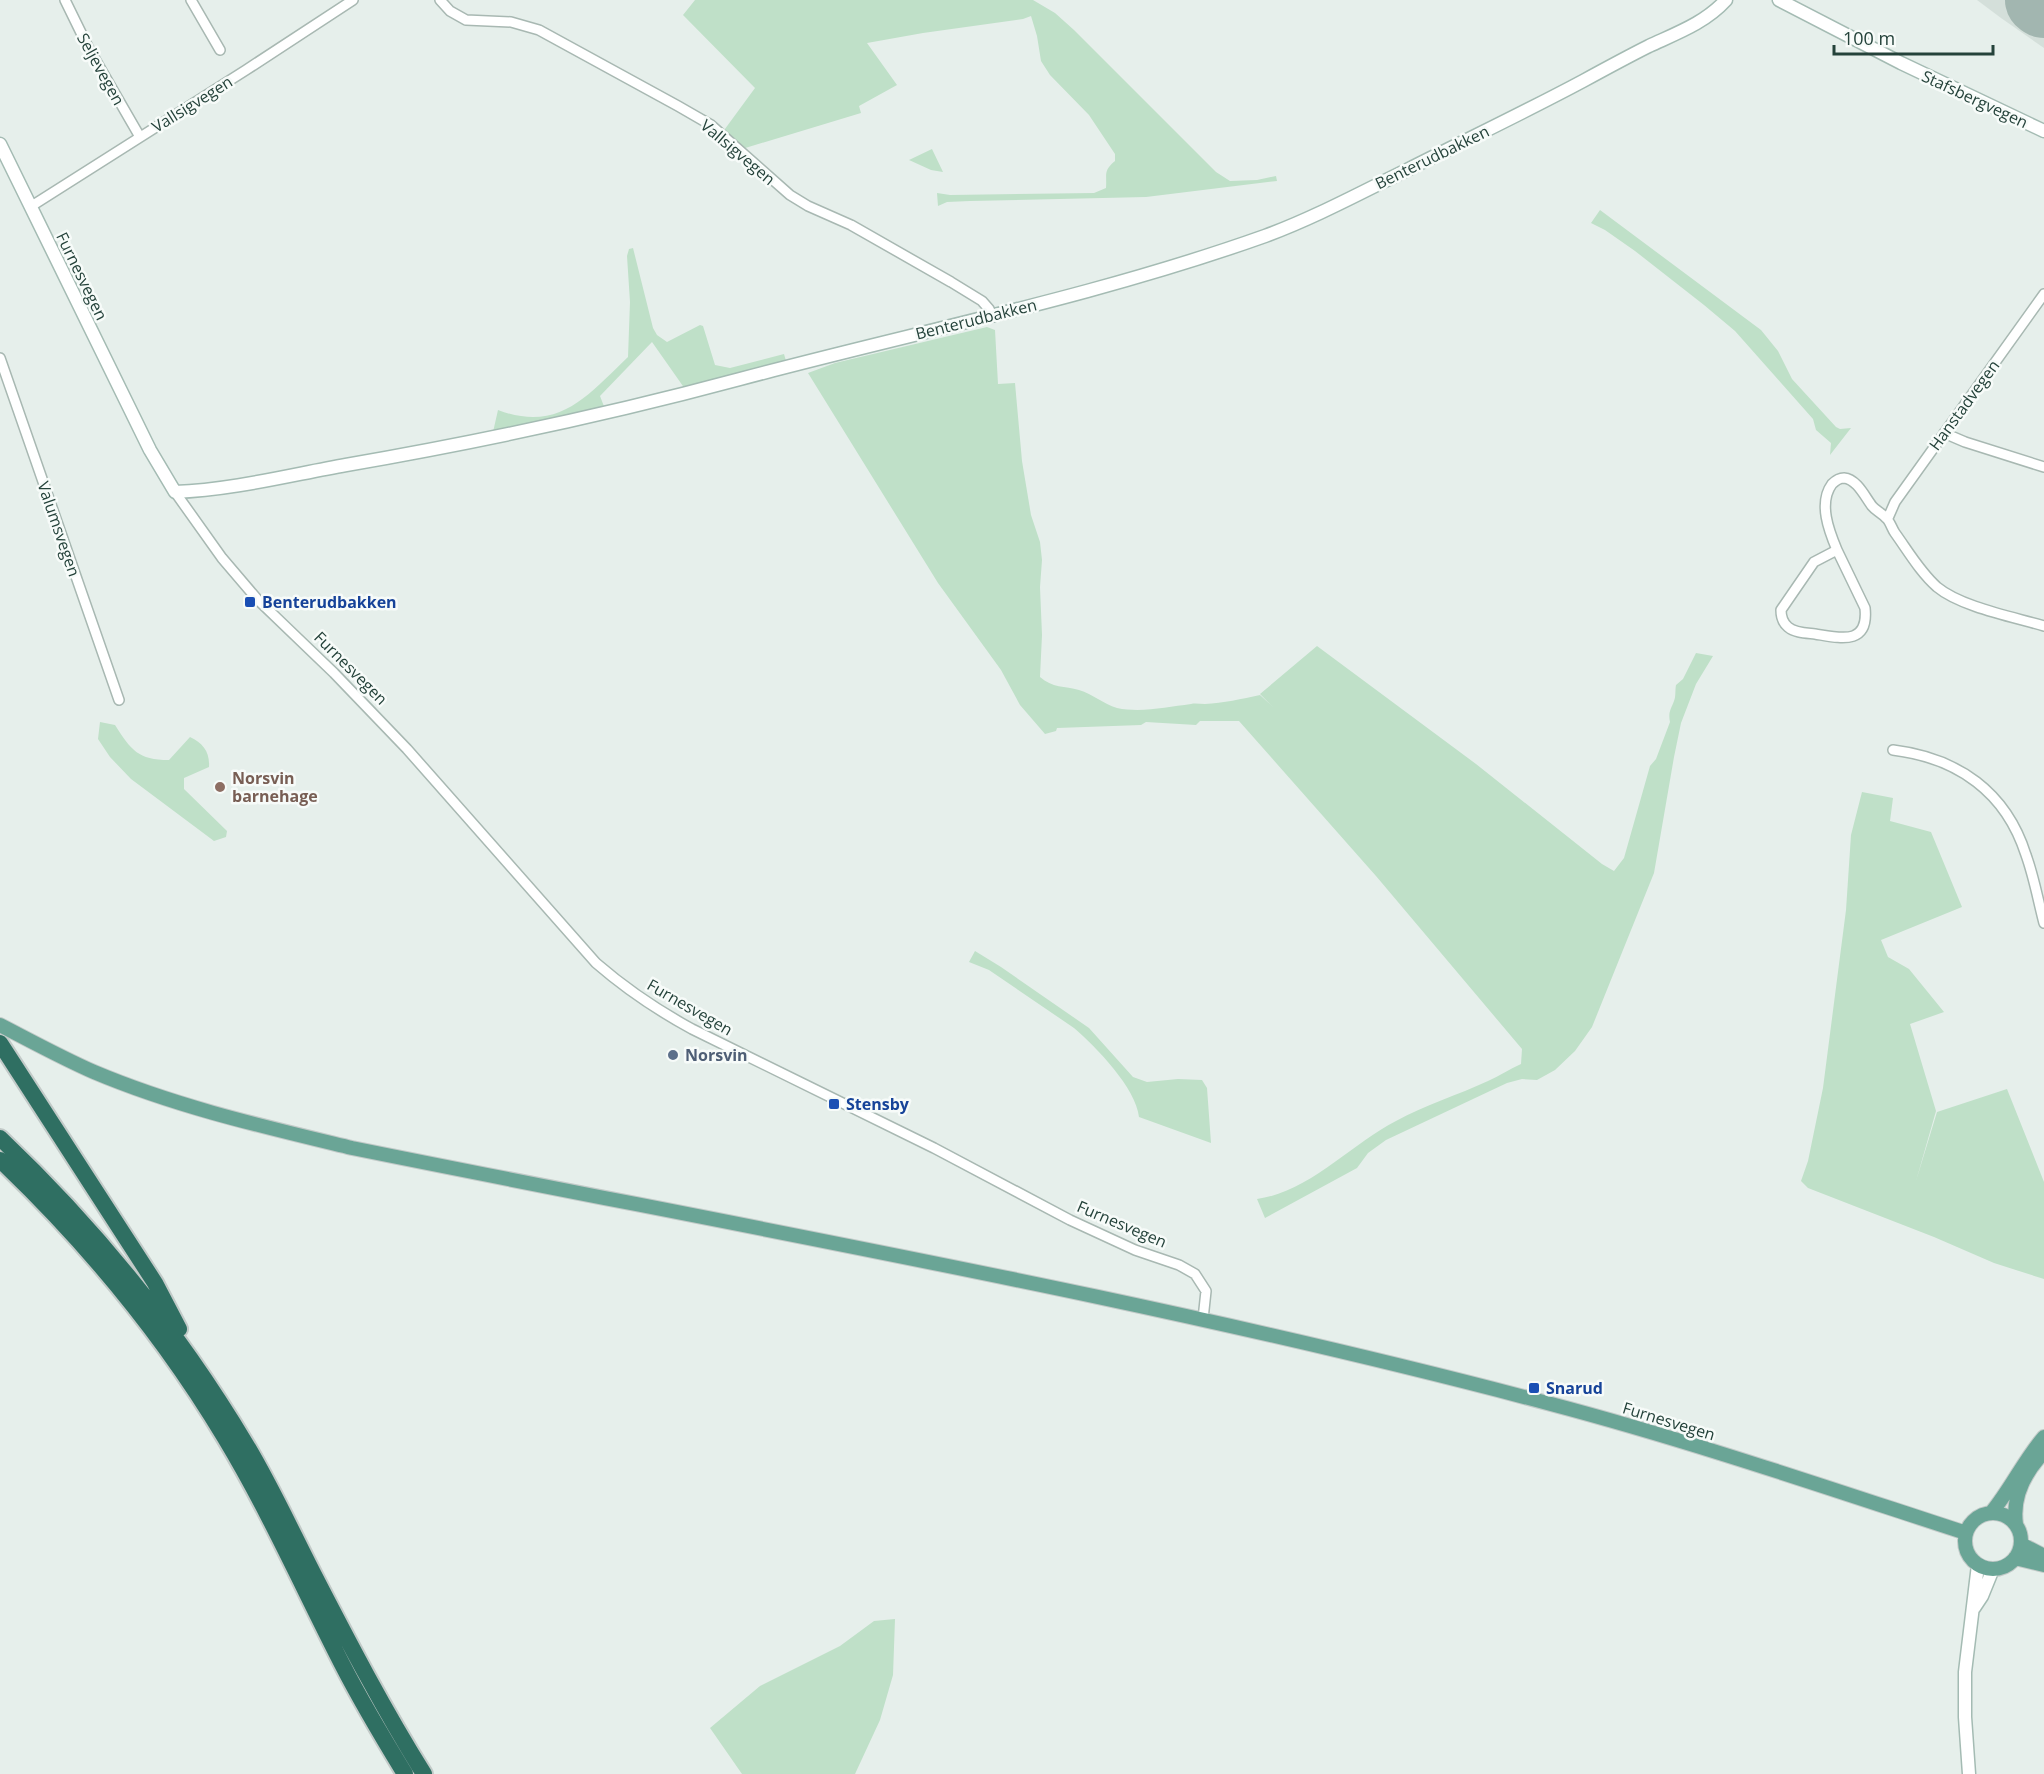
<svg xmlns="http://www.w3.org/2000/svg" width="2044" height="1774" viewBox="0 0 2044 1774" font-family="'Open Sans',sans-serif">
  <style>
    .built { fill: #d4dfda }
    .green { fill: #bfe0c8 }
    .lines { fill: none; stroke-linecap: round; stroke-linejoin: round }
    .runway { stroke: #a2b6b0; stroke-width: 72 }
    .minor-casing { stroke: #a8b8b2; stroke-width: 12 }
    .secondary-casing { stroke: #a4bbb3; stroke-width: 15 }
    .primary-casing { stroke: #c2cac8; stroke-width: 16 }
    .motorway-casing { stroke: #c2cac8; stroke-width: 20 }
    .minor { stroke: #fff; stroke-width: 9 }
    .secondary { stroke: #fff; stroke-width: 12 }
    .primary { stroke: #6aa596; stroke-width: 14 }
    .motorway { stroke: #2f6f62; stroke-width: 16 }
    .transit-dot { fill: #1a4fb4; stroke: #f7fbf9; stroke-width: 2 }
    .education-dot { fill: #8d6e63; stroke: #f7fbf9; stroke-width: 2 }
    .service-dot { fill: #5c6f8a; stroke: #f7fbf9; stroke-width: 2 }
    .labels { text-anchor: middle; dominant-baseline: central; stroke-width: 5; stroke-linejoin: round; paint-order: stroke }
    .street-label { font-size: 16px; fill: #24423a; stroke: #f7fbf9 }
    .transit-label { font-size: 16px; font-weight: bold; fill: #164399; stroke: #f7fbf9; text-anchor: start }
    .education-label { font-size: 16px; font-weight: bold; fill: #785e54; stroke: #f7fbf9; text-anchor: start }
    .service-label { font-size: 16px; font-weight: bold; fill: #4e5e75; stroke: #f7fbf9; text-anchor: start }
  </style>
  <rect width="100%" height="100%" fill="#e6efeb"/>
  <path class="built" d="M1977 0H2044V48L2001 18Z"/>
  <path class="green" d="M695 0H1033L1055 13 1074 30 1216 172 1230 181 1257 180 1276 176 1277 181 1146 197 970 201 947 202 938 206 937 193 950 195 1094 193 1106 188C1107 174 1103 171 1115 161V154L1089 115 1050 75 1041 61 1037 36 1031 16 1023 19 923 33 867 43 897 85 859 106 861 113 742 149 722 133 755 88 683 15Z
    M932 149 943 172 931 170 909 160Z
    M1600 210 1761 330 1778 351 1792 379 1836 427 1840 429 1851 428 1830 455 1831 443 1816 430 1813 419 1735 331 1704 305 1635 251 1605 230 1591 223Z
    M633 248 653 328 657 335 667 342 700 325 703 326 715 365 730 368 784 354 786 361 685 389 652 342 600 396 605 409 493 432 498 410C559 433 587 396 628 357L630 302 627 256 629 249Z
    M987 327 995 330 998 384 1015 383 1022 461 1031 515 1040 542 1042 560 1040 587 1042 635 1040 677C1052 688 1065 686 1079 690 1093 694 1103 704 1117 708 1141 713 1167 707 1191 704 1195 703 1200 704 1205 704 1223 703 1242 699 1260 695L1273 707 1260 694 1317 646 1476 764 1602 864 1614 871 1624 858 1650 766 1656 759 1670 722C1668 712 1671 709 1674 701 1676 697 1675 689 1676 685L1683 679 1696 653 1713 656 1696 684 1681 723 1674 757 1654 873 1592 1027 1575 1051 1555 1070 1537 1080 1522 1079 1507 1083 1386 1140 1368 1153 1357 1168 1265 1218 1257 1199C1309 1192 1350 1145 1396 1121 1425 1105 1458 1095 1488 1081 1499 1076 1510 1069 1521 1064L1522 1049 1376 876 1239 721H1200L1196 725 1146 722 1141 725 1057 728 1056 731 1045 734 1020 705 1001 670 938 583 808 373 835 363Z
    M100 722 115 725C131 750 138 760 169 760L190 737C203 743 210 752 209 767L184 778V789L227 831 226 837 214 841 131 779 110 757 98 739Z
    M1862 792 1893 798 1890 821 1931 832 1962 907 1881 940 1888 957 1909 969 1944 1012 1910 1024 1936 1111 1916 1181 1937 1112 2007 1089 2044 1182V1279L1994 1263 1934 1237 1808 1188 1801 1181 1808 1161 1823 1088 1846 910 1851 835Z
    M975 951 1001 967 1089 1028 1133 1077 1147 1082 1178 1079 1202 1080 1207 1088 1211 1143 1139 1117C1136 1088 1096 1047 1074 1028L989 970 969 962Z
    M895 1619 893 1675 880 1720 855 1774H742L710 1728 760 1686 840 1646 874 1621Z"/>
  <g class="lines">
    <path class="runway" d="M2041 0 2044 2"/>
    <g class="minor-casing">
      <path id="minor" d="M65 0 88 47 140 137
        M191 0 220 50
        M440 0 450 11 466 20 511 22 539 30 678 106 711 125 790 195 808 206 851 225 951 282 982 301 989 309 993 317
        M30 207 246 70 353 0
        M0 358 119 700
        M1944 433 1965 442 2044 467
        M175 492 222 558 257 599 334 673 407 749 596 963C626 989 657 1010 692 1029L934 1148 1070 1220 1135 1250 1179 1265 1195 1274 1206 1291 1203 1319
        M1888 518 1895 502 2044 294
        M1837 550C1829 531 1818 503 1832 484 1835 481 1839 478 1844 478 1857 479 1865 497 1872 506 1876 511 1882 513 1886 518 1890 521 1892 529 1895 533 1908 551 1920 572 1937 587 1961 607 2014 617 2044 626
        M1837 550 1865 608C1869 646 1840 638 1815 634 1806 633 1795 633 1788 627 1782 622 1781 616 1781 610L1814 562Z
        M1893 750C1958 758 2006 792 2026 855 2034 877 2038 900 2044 923"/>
    </g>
    <g class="secondary-casing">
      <path id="secondary" d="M1779 0 1901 63 2044 131
        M0 144 150 450 175 492C232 490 290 475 346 465 479 442 610 414 740 379 915 332 1094 297 1265 236 1314 218 1360 193 1407 170 1466 140 1525 112 1583 81 1605 69 1627 57 1649 46 1677 33 1705 23 1726 0
        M1974 1608 1982 1596 1993 1569
        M1969 1774 1965 1717V1672L1978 1565"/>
    </g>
    <g class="primary-casing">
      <path id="primary" d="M0 1025C31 1041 62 1058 94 1072 177 1107 265 1127 352 1148 753 1229 1156 1299 1551 1404 1691 1441 1828 1488 1966 1533
        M1965 1541a28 28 0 1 1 56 0a28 28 0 1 1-56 0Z
        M1991 1513C2011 1489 2024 1460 2044 1437
        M2016 1524C2012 1496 2025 1472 2044 1452
        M2021 1544 2044 1556
        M2015 1558 2044 1565"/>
    </g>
    <g class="motorway-casing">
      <path id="motorway" d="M0 1043 155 1283 179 1329
        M0 1138C96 1229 179 1332 247 1446 272 1488 292 1532 314 1575 349 1643 384 1710 424 1774
        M0 1160C86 1242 164 1336 225 1438 269 1511 303 1588 342 1664 361 1701 383 1738 405 1774"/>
    </g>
    <use href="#minor" class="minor"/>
    <use href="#secondary" class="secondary"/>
    <use href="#primary" class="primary"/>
    <use href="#motorway" class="motorway"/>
  </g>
  <g class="transit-dot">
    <rect x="244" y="596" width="12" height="12" rx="3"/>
    <rect x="828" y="1098" width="12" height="12" rx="3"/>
    <rect x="1528" y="1382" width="12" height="12" rx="3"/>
  </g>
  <circle class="education-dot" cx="220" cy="787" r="6"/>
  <circle class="service-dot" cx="673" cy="1055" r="6"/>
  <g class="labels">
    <g class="street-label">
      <text transform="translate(101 69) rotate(61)">Seljevegen</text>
      <text transform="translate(1975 99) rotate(25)">Stafsbergvegen</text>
      <text transform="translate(192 104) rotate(-32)">Vallsigvegen</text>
      <text transform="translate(738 152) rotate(40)">Vallsigvegen</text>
      <text transform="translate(1432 157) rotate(-26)">Benterudbakken</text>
      <text transform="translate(82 276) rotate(64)">Furnesvegen</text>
      <text transform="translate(976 319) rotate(-14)">Benterudbakken</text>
      <text transform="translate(1964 405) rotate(-54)">Hanstadvegen</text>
      <text transform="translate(59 529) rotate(71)">Valumsvegen</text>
      <text transform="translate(351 668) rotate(45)">Furnesvegen</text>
      <text transform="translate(690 1007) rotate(30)">Furnesvegen</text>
      <text transform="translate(1122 1224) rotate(23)">Furnesvegen</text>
      <text transform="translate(1669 1421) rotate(17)">Furnesvegen</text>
    </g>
    <g class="transit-label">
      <text x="262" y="602">Benterudbakken</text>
      <text x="846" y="1104">Stensby</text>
      <text x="1546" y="1388">Snarud</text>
    </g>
    <g class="education-label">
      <text x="232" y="778">Norsvin<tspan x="232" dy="18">barnehage</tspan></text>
    </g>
    <g class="service-label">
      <text x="685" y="1055">Norsvin</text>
    </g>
  </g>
  <path d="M1834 45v9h159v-9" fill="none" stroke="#24423a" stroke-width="3"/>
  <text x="1843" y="45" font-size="18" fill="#24423a" stroke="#f7fbf9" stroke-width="4.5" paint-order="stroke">100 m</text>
</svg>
